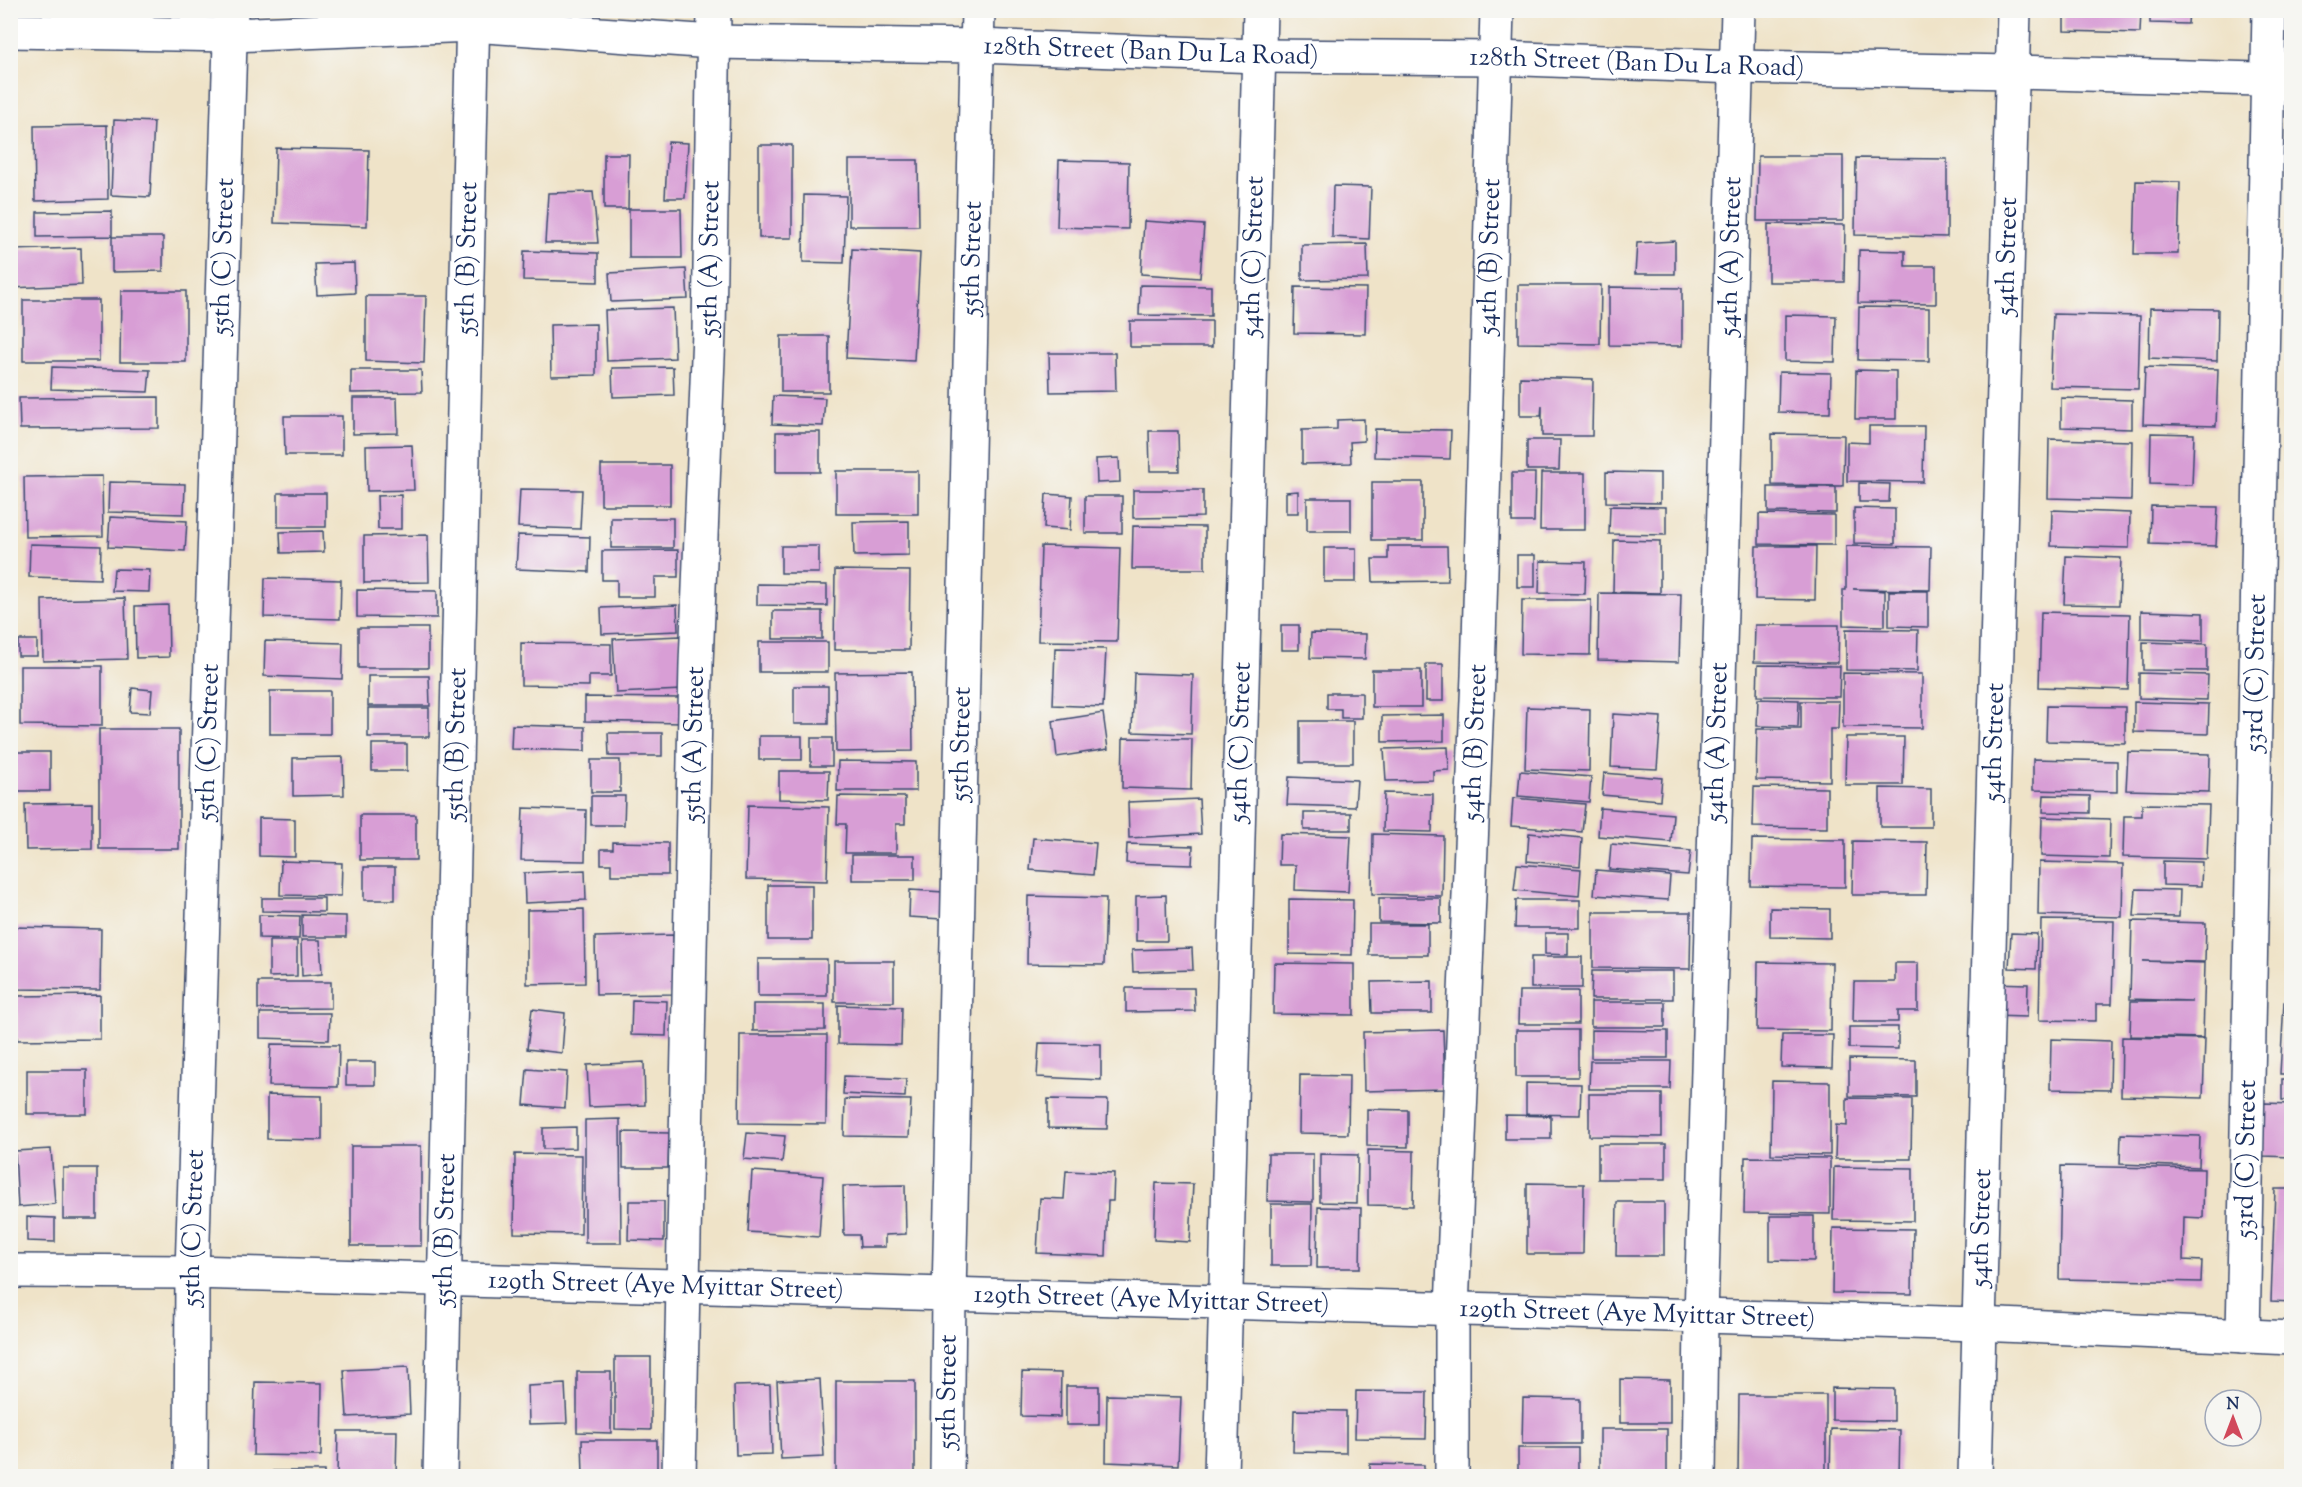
<svg xmlns="http://www.w3.org/2000/svg" width="2302" height="1487" viewBox="0 0 2302 1487" font-family="'Sorts Mill Goudy',serif">
  <style>
    .building { fill: #d89ed5 }
    .lines { fill: none; stroke-linecap: round; stroke-linejoin: round }
    .minor-casing { stroke: #3b4a6e; stroke-width: 36 }
    .tertiary-casing { stroke: #3b4a6e; stroke-width: 36 }
    .minor { stroke: #fff; stroke-width: 33 }
    .tertiary { stroke: #fff; stroke-width: 33 }
    .labels { text-anchor: middle; dominant-baseline: central; stroke-width: 5; stroke-linejoin: round; paint-order: stroke }
    .street-label { font-size: 26px; fill: #1b2f5e; stroke: #f6f6f2 }
  </style>
  <rect width="100%" height="100%" fill="#f6f6f2"/>
  <filter id="ink" filterUnits="userSpaceOnUse"><feTurbulence type="fractalNoise" baseFrequency=".0167" numOctaves="2"/><feDisplacementMap in="SourceGraphic" scale="12" xChannelSelector="R" yChannelSelector="G"/><feConvolveMatrix kernelMatrix="1 2 1 2 8 2 1 2 1" color-interpolation-filters="sRGB"/></filter>
  <filter id="wash" filterUnits="userSpaceOnUse"><feTurbulence type="fractalNoise" baseFrequency=".008" numOctaves="4" result="noise"/><feDisplacementMap in="SourceGraphic" scale="24" xChannelSelector="R" yChannelSelector="G"/><feGaussianBlur stdDeviation="1.35" result="paint"/><feColorMatrix in="noise" values="0 0 0 0 0 0 0 0 0 0 0 0 0 0 0 0 0 1.4 0 .05"/><feComposite in="paint" operator="in"/></filter>
  <g filter="url(#wash)">
    <rect width="100%" height="100%" fill="#efe3c8"/>
    <g id="blocks">
      <path class="building" d="M2064 10H2141L2140 33 2064 31Z
        M2150 10H2189L2188 24 2150 23Z
        M114 120 154 122 150 197 111 195Z
        M107 125 108 199 35 201 34 126Z
        M668 142 688 143 685 198H665Z
        M759 145H792V238H759Z
        M276 148 369 150 367 226 274 223Z
        M604 154H629L628 209H604Z
        M1758 156H1843V221H1757Z
        M1856 158 1947 159V237L1855 235Z
        M849 160H918L919 226H849Z
        M1059 160 1129 162 1128 229 1057 227Z
        M2136 181 2180 182 2178 254H2134Z
        M1333 186 1371 187 1369 239 1332 237Z
        M593 192 598 243H545L548 193Z
        M804 195 846 196 844 263 803 262Z
        M629 209H681L682 258H629Z
        M112 211V236L37 237V212Z
        M1144 221 1204 225 1200 278 1141 274Z
        M1768 224 1845 225 1844 282H1768Z
        M112 237H163V271L112 272Z
        M1675 241V274H1635L1637 243Z
        M1367 244 1368 279 1302 280V245Z
        M81 248 82 285 10 288V250Z
        M852 249 920 253 914 361 846 358Z
        M1859 250 1905 251V266H1936V304L1858 303Z
        M524 251 598 253V282L523 280Z
        M354 263 355 293 317 295 315 264Z
        M686 269 688 299 611 302 609 273Z
        M1140 285 1211 286V316L1139 315Z
        M1518 285H1601L1600 344 1518 343Z
        M1295 287 1366 288 1365 334 1294 333Z
        M1609 287 1682 288V346L1609 345Z
        M121 291H186V362H120Z
        M366 296H426L424 363 366 361Z
        M23 300H99V361H23Z
        M1859 307 1929 308V361L1858 360Z
        M673 308 675 358 607 361 605 310Z
        M2150 308 2218 309 2217 361 2149 358Z
        M2053 314 2140 316 2138 389 2050 387Z
        M1785 315 1836 316 1835 362 1785 361Z
        M1130 321H1212V347H1130Z
        M596 324V375L551 376 550 325Z
        M781 336H829V392H781Z
        M1049 353H1115L1116 391 1050 392Z
        M52 367 150 370 148 392 51 389Z
        M673 367 674 395 613 397 612 368Z
        M2145 367 2218 369 2216 426 2143 424Z
        M351 370H421L422 392 351 393Z
        M1856 370 1896 371V419H1855Z
        M1779 372 1831 373 1830 413 1778 412Z
        M1520 377 1593 379 1592 436H1542V405L1541 416H1520Z
        M773 396 825 398 823 426 772 424Z
        M159 397V428L20 429 19 398Z
        M353 398H397L398 433 353 434Z
        M2061 398 2132 400V429L2061 427Z
        M284 416H342V455H285Z
        M1364 419V441L1350 442 1351 463 1302 464V430L1337 429V420Z
        M1869 426H1924L1923 482 1847 481V442L1869 443Z
        M1375 429 1451 430 1450 459 1374 457Z
        M1149 431H1178L1179 471H1150Z
        M776 432H820V472H776Z
        M2151 433 2194 434 2192 485 2150 484Z
        M1772 434 1844 435 1843 486 1772 485Z
        M2289 436H2292V463H2288Z
        M2049 439 2132 441 2131 500 2048 498Z
        M1527 440H1560L1559 470H1527Z
        M412 445 414 490 367 491 366 446Z
        M1119 458 1120 482 1097 483 1096 459Z
        M601 465H670V505H601Z
        M836 471H918V514H836Z
        M1606 472 1660 473V503L1606 502Z
        M1512 473H1535L1534 522H1512Z
        M1541 473H1585V530H1540Z
        M102 476 103 536 25 537 24 477Z
        M109 482 185 484 184 514 108 512Z
        M1372 482H1423V540H1372Z
        M1859 483 1890 484 1889 502H1859Z
        M1768 487H1836V513L1768 512Z
        M520 489 582 490 580 529 518 527Z
        M1133 490H1203V517L1133 518Z
        M1298 491V513H1286V492Z
        M278 493H326V527H278Z
        M1046 494 1072 496 1070 530 1044 528Z
        M401 495V529H378L377 496Z
        M1085 496H1122V533H1085Z
        M1307 498H1351V531H1307Z
        M1610 506 1666 507V535L1609 534Z
        M2151 506 2218 507 2216 546 2150 544Z
        M1854 508 1895 509V544L1854 543Z
        M2052 510 2130 513 2129 548 2051 546Z
        M1759 514 1834 515V545L1759 544Z
        M110 517 187 521 185 551 108 547Z
        M611 518H673V548H611Z
        M909 521V555L854 556 853 522Z
        M1133 526 1205 527V569H1132Z
        M323 531 324 552 281 553 280 532Z
        M428 535 429 582 364 583V536Z
        M518 535 590 537 589 572 516 569Z
        M1614 540 1660 541V593L1613 592Z
        M30 544 101 546 100 579 29 577Z
        M781 546H819V573H781Z
        M1041 546 1120 548 1117 642 1038 641Z
        M1388 546H1447L1448 581 1373 582 1372 559H1388Z
        M1756 546H1816L1815 600 1755 599Z
        M1846 546 1931 547 1930 590 1853 589 1885 591V626L1843 625V590H1846Z
        M1324 548H1356V582H1324Z
        M678 550V577H655V597H617V580H602V551Z
        M1517 555H1535V587H1517Z
        M2066 556 2121 558 2119 605 2064 604Z
        M1540 561 1586 562 1585 594 1539 593Z
        M114 569 150 570 149 592 112 591Z
        M835 570 910 571 909 650H834Z
        M265 578 341 580 340 619 264 617Z
        M757 584 827 585V606L757 605Z
        M357 590 437 591V618L357 617Z
        M1889 591H1928V627L1889 626Z
        M1599 593 1681 594 1679 662 1598 660Z
        M125 598 127 659 43 661 42 600Z
        M1522 600H1591L1590 655 1521 654Z
        M168 605 169 657 136 658 135 606Z
        M677 605 678 631 602 634 601 608Z
        M773 611H822V639H773Z
        M2141 611 2203 613V641L2141 639Z
        M2041 612 2130 614 2128 690 2039 687Z
        M1281 625H1299V650H1281Z
        M1755 625H1839L1838 663 1754 662Z
        M358 628H428V668H358Z
        M1846 629 1918 630 1917 671 1846 670Z
        M1311 633 1366 634 1365 659 1310 658Z
        M680 636 682 690 616 693 613 639Z
        M18 640H37V656H18Z
        M265 641 343 643 342 679 264 676Z
        M759 642H828V672H759Z
        M2143 642 2207 644V671L2143 670Z
        M521 643 611 644V676H589V686L521 685Z
        M1055 648 1106 649 1103 707 1053 705Z
        M1426 664H1443V701H1426Z
        M1758 665 1840 666 1839 697 1757 696Z
        M20 666H102V726L20 725Z
        M1372 670H1421V707H1372Z
        M912 672 913 751 836 752 835 673Z
        M1134 673 1193 675 1191 734 1132 732Z
        M1843 673 1922 674V728L1843 727Z
        M2139 673 2208 675 2207 700 2139 698Z
        M368 676H429L430 706H368Z
        M794 686H828V724H794Z
        M132 688 152 690 150 713 130 712Z
        M270 691H330V734H270Z
        M1327 693H1362V718H1341V709H1327Z
        M585 697 682 698V723L585 721Z
        M1758 699 1799 700 1798 727 1757 726Z
        M1801 701H1839L1838 729H1830V781L1756 780 1757 729H1801Z
        M2134 702 2209 704 2208 734 2134 732Z
        M2047 706 2125 707V743L2046 741Z
        M1527 707 1590 709 1589 771 1525 769Z
        M368 708H429V737H368Z
        M1103 713 1108 749 1057 757 1053 721Z
        M1613 714 1661 717 1657 769 1611 767Z
        M1444 715V741L1382 742V716Z
        M1300 721H1353V763H1300Z
        M512 725 585 727V751L511 749Z
        M99 729H179V849H99Z
        M608 733H662V756H609Z
        M759 736H802V760H759Z
        M1846 737H1904L1903 785H1845Z
        M811 738H832V766H811Z
        M1123 738 1192 739 1191 790 1122 788Z
        M372 744H407V771H372Z
        M1448 747 1449 770 1433 771V780L1386 781 1384 749Z
        M15 752H50V791H15Z
        M2128 752 2210 754 2209 792 2126 790Z
        M343 757 344 795 293 796V758Z
        M2033 759 2117 761V792L2033 790Z
        M591 760H620V792H591Z
        M838 761 916 762V791H837Z
        M779 771H829L828 800 779 799Z
        M1520 771 1591 777 1589 802 1518 796Z
        M1604 773 1662 778 1660 800 1602 795Z
        M1289 777 1357 780 1355 807 1287 805Z
        M1754 787 1827 788V828L1753 827Z
        M1880 788 1931 789V827H1880Z
        M1384 793 1433 794 1432 832 1383 831Z
        M2044 795 2090 796V813L2043 812Z
        M591 796H625L624 825H591Z
        M838 796 905 797V824H896V853H845L846 824H837Z
        M1513 798 1585 804 1582 832 1511 826Z
        M1199 799 1201 834 1129 838 1128 802Z
        M92 803V849L26 850 25 804Z
        M2142 804 2209 805 2207 859 2123 857 2124 816H2142Z
        M748 805 829 807 827 881 746 879Z
        M523 808 586 810 585 861 521 860Z
        M1600 808 1673 814 1671 842 1598 836Z
        M1304 813H1351V830H1304Z
        M360 815H416V860H360Z
        M2042 817 2110 819 2109 858 2041 856Z
        M259 818 295 819V857L259 856Z
        M1529 833 1582 838 1580 866 1527 861Z
        M1280 834 1351 836 1348 892 1295 890 1296 865H1279Z
        M1373 834 1443 836 1442 896 1372 894Z
        M1033 838 1096 843 1093 875 1030 870Z
        M1752 839 1845 840V887L1751 886Z
        M1853 841 1927 842 1926 895H1852Z
        M613 842 668 843V875H611V864H601V849H613Z
        M1127 844 1193 846 1192 865 1126 863Z
        M1611 844 1691 851 1688 875 1609 869Z
        M852 855H915V880H852Z
        M281 861 342 863 341 896 280 895Z
        M2163 861 2202 862 2201 886 2163 885Z
        M2039 862 2123 864 2122 917 2038 915Z
        M1517 864 1581 869 1579 896 1514 890Z
        M364 867H395V900H364Z
        M585 870 586 900 525 903 524 873Z
        M1596 870 1670 876 1668 900 1594 895Z
        M768 885H812V940H768Z
        M2136 889 2180 890 2179 917 2134 916Z
        M910 890 944 892 942 919 909 917Z
        M1166 895 1167 941H1136V896Z
        M1028 896 1106 898 1104 965 1027 964Z
        M262 898H324V912L262 911Z
        M1379 898H1441V923L1379 922Z
        M1289 899 1353 900 1352 955 1289 954Z
        M1516 900H1580V928H1515Z
        M1770 908 1830 909V938L1770 937Z
        M584 909 585 983 527 984V910Z
        M1593 912H1691L1690 969 1593 968Z
        M259 915 300 916 299 939 259 938Z
        M302 915 346 916V937H302Z
        M2041 920 2114 921 2112 1004H2096V1021L2039 1020Z
        M2132 921 2206 923 2205 962 2142 961 2205 963 2203 1038 2130 1036 2131 1001H2192L2130 999Z
        M1369 924H1428V955H1369Z
        M15 927 101 929 100 990 14 989Z
        M1545 933H1568V955L1545 954Z
        M2011 933 2037 934 2036 969 2009 968Z
        M673 935 674 994 596 995 595 937Z
        M301 940H320L322 974 302 976Z
        M269 941H297V976L269 977Z
        M1192 948 1193 970 1133 972 1132 950Z
        M1531 957H1582V988H1531Z
        M758 959H827V996H758Z
        M834 961H894V1002H834Z
        M1758 962 1832 963 1831 1031 1757 1030Z
        M1274 963 1354 964V1015L1273 1014Z
        M1895 963H1918V1011H1898V1022H1853L1854 982H1895Z
        M1592 971H1673V999H1591Z
        M1432 981V1013H1372L1371 982Z
        M258 982H331V1008L258 1009Z
        M1992 983 2028 984 2027 1017 1991 1016Z
        M1126 988H1194L1195 1011 1126 1012Z
        M1519 991H1578V1024H1518Z
        M100 995V1039L17 1040V996Z
        M632 1000 667 1001 666 1036 631 1035Z
        M1591 1002H1665V1027H1591Z
        M2284 1002H2292V1074H2280Z
        M753 1004H825V1030L753 1031Z
        M838 1005 902 1007 901 1045 838 1044Z
        M532 1009 565 1013 562 1053 527 1049Z
        M260 1013H330L329 1040 260 1038Z
        M1849 1027H1898V1049L1849 1048Z
        M1443 1030 1445 1089 1364 1091 1363 1032Z
        M1516 1030H1578V1077H1516Z
        M1591 1030 1668 1031V1058H1591Z
        M740 1035H827L826 1124 739 1123Z
        M1782 1035H1833L1832 1068 1781 1067Z
        M2122 1037 2205 1039 2203 1098 2121 1096Z
        M2051 1039 2111 1041 2110 1090 2050 1089Z
        M1039 1043 1101 1044V1080L1037 1077Z
        M271 1044 339 1045 338 1087 269 1086Z
        M1849 1059 1916 1060V1097L1849 1096Z
        M1590 1061H1671L1670 1089H1589Z
        M346 1062H375V1085H346Z
        M644 1062 645 1105 589 1107 587 1065Z
        M527 1069 567 1072 565 1108 524 1105Z
        M27 1070H87V1114H27Z
        M1300 1075 1349 1076 1348 1134 1299 1133Z
        M844 1076 906 1079 905 1097 843 1094Z
        M2282 1079H2292V1100H2282Z
        M1772 1081 1830 1082V1155L1771 1154Z
        M1526 1083 1581 1084 1580 1115 1526 1114Z
        M1589 1094H1662V1137L1589 1136Z
        M267 1095 322 1096V1140L267 1139Z
        M1847 1098 1912 1099 1911 1159H1835L1836 1125 1847 1126Z
        M845 1099 911 1100 909 1137 844 1136Z
        M1048 1099 1108 1100 1107 1129 1048 1128Z
        M2264 1103 2292 1104V1157L2263 1156Z
        M1367 1109 1408 1110V1147L1367 1146Z
        M1505 1115 1551 1116V1139H1505Z
        M620 1119 621 1243H585V1120Z
        M576 1127V1148L543 1149V1128Z
        M623 1132 669 1133 668 1168H623Z
        M747 1133 785 1136 782 1162 744 1159Z
        M2121 1134 2200 1136 2199 1167 2120 1164Z
        M1598 1144H1666V1179H1598Z
        M351 1146H421V1246H351Z
        M51 1149 55 1204 18 1207 15 1151Z
        M1368 1150 1414 1151 1413 1206 1368 1205Z
        M515 1154 582 1155 581 1234 514 1233Z
        M1268 1154H1313V1202L1267 1201Z
        M1320 1154 1358 1155 1357 1203 1320 1202Z
        M1745 1157 1830 1158V1214L1744 1213Z
        M2061 1166 2204 1169 2203 1218 2184 1217 2183 1260 2202 1261 2201 1282 2059 1279Z
        M1834 1167 1913 1168V1221L1833 1220Z
        M63 1168H97V1219H63Z
        M752 1171 823 1176 819 1237 748 1232Z
        M1066 1171 1114 1173 1113 1201H1108L1106 1256 1037 1253 1040 1198 1064 1199Z
        M1156 1183 1193 1184 1190 1242 1154 1240Z
        M1527 1183 1584 1184 1583 1254H1527Z
        M905 1185 906 1234 885 1235V1247H860L859 1235H844L843 1186Z
        M2275 1189H2292V1302L2271 1301Z
        M629 1201H664V1241L628 1240Z
        M1617 1202H1664V1256H1616Z
        M1271 1204H1312L1311 1266H1271Z
        M1318 1207 1361 1208 1360 1268H1317Z
        M1770 1216H1814V1261L1770 1260Z
        M27 1217 55 1218V1242L27 1241Z
        M1833 1228 1913 1229 1912 1294 1832 1293Z
        M615 1357H651V1430L615 1429Z
        M408 1367 410 1414 347 1417 344 1370Z
        M577 1372H611V1433L577 1432Z
        M1022 1372 1061 1373 1060 1417 1021 1416Z
        M820 1379 824 1457 781 1459 777 1381Z
        M1620 1379 1670 1380V1423H1620Z
        M836 1381H915V1476H836Z
        M255 1382 322 1383 321 1456 253 1455Z
        M565 1384 567 1423 529 1424 528 1386Z
        M770 1385 772 1454 736 1455 734 1386Z
        M1066 1386H1099V1425H1066Z
        M1832 1388 1894 1389V1421L1832 1420Z
        M1356 1391 1427 1392 1426 1439 1355 1438Z
        M1107 1395 1181 1397 1178 1465 1106 1462Z
        M1739 1395H1826V1476H1738Z
        M1523 1398 1580 1399V1444H1522Z
        M1294 1410 1346 1411V1453L1293 1452Z
        M1600 1429H1667V1474H1600Z
        M1831 1429 1900 1430 1899 1476H1830Z
        M338 1431H397L396 1476H337Z
        M582 1440H657V1476H583Z
        M1518 1448H1578V1476H1518Z
        M1370 1464 1424 1465V1476H1370Z
        M273 1471H324V1476H273Z"/>
    </g>
  </g>
  <g filter="url(#ink)">
    <use href="#blocks" fill-opacity="0" stroke="#3b4a6e" stroke-width="1.5"/>
    <g class="lines">
      <g class="minor-casing">
        <g id="minor">
          <path id="s1" d="M10 1271 192 1272 1978 1324 2292 1338"/>
          <path id="s2" d="M2243 1336 2269 10"/>
          <path id="s3" d="M191 1476 192 1272 231 10"/>
          <path id="s4" d="M440 1476 473 10"/>
          <path id="s5" d="M679 1476 696 664 709 332 714 10"/>
          <path id="s6" d="M947 1476 949 1295 978 10"/>
          <path id="s7" d="M1221 1476 1260 10"/>
          <path id="s8" d="M1452 1476V1309L1478 676 1497 10"/>
          <path id="s9" d="M1699 1476 1701 1317 1738 10"/>
          <path id="s10" d="M1975 1476 2014 10"/>
        </g>
      </g>
      <g class="tertiary-casing">
        <g id="tertiary">
          <path id="s11" d="M10 31 231 35 472 25 713 42 977 46 1259 56 1496 58 1737 67 2013 72 2292 80"/>
        </g>
      </g>
      <use href="#minor" class="minor"/>
      <use href="#tertiary" class="tertiary"/>
    </g>
  </g>
  <g class="labels">
    <g class="street-label">
      <text stroke="none"><textPath href="#s11" startOffset="1142">128th Street (Ban Du La Road)</textPath></text>
      <text stroke="none"><textPath href="#s11" startOffset="1628">128th Street (Ban Du La Road)</textPath></text>
      <text stroke="none"><textPath href="#s3" startOffset="1220">55th (C) Street</textPath></text>
      <text stroke="none"><textPath href="#s4" startOffset="1218">55th (B) Street</textPath></text>
      <text stroke="none"><textPath href="#s5" startOffset="1218">55th (A) Street</textPath></text>
      <text stroke="none"><textPath href="#s6" startOffset="1218">55th Street</textPath></text>
      <text stroke="none"><textPath href="#s7" startOffset="1220">54th (C) Street</textPath></text>
      <text stroke="none"><textPath href="#s8" startOffset="1220">54th (B) Street</textPath></text>
      <text stroke="none"><textPath href="#s9" startOffset="1220">54th (A) Street</textPath></text>
      <text stroke="none"><textPath href="#s10" startOffset="1220">54th Street</textPath></text>
      <text stroke="none"><textPath href="#s2" startOffset="663">53rd (C) Street</textPath></text>
      <text stroke="none"><textPath href="#s3" startOffset="734">55th (C) Street</textPath></text>
      <text stroke="none"><textPath href="#s4" startOffset="732">55th (B) Street</textPath></text>
      <text stroke="none"><textPath href="#s5" startOffset="732">55th (A) Street</textPath></text>
      <text stroke="none"><textPath href="#s6" startOffset="732">55th Street</textPath></text>
      <text stroke="none"><textPath href="#s7" startOffset="734">54th (C) Street</textPath></text>
      <text stroke="none"><textPath href="#s9" startOffset="734">54th (A) Street</textPath></text>
      <text stroke="none"><textPath href="#s10" startOffset="734">54th Street</textPath></text>
      <text stroke="none"><textPath href="#s8" startOffset="734">54th (B) Street</textPath></text>
      <text stroke="none"><textPath href="#s2" startOffset="177">53rd (C) Street</textPath></text>
      <text stroke="none"><textPath href="#s3" startOffset="248">55th (C) Street</textPath></text>
      <text stroke="none"><textPath href="#s4" startOffset="246">55th (B) Street</textPath></text>
      <text stroke="none"><textPath href="#s10" startOffset="248">54th Street</textPath></text>
      <text stroke="none"><textPath href="#s1" startOffset="656">129th Street (Aye Myittar Street)</textPath></text>
      <text stroke="none"><textPath href="#s1" startOffset="1142">129th Street (Aye Myittar Street)</textPath></text>
      <text stroke="none"><textPath href="#s1" startOffset="1628">129th Street (Aye Myittar Street)</textPath></text>
      <text stroke="none"><textPath href="#s6" startOffset="84">55th Street</textPath></text>
    </g>
  </g>
  <rect width="2302" height="1487" fill="none" stroke="#f6f6f2" stroke-width="36"/>
  <g transform="translate(2233 1418)"><circle r="28" fill="#f6f6f2" stroke="#9ea6b7" stroke-width="1.5"/>
  <path d="M0-4.5L10 22L0 15L-10 22Z" fill="#d1495b"/>
  <text y="-9" font-size="16" font-weight="bold" text-anchor="middle" fill="#1b2f5e">N</text>
  </g>
</svg>
